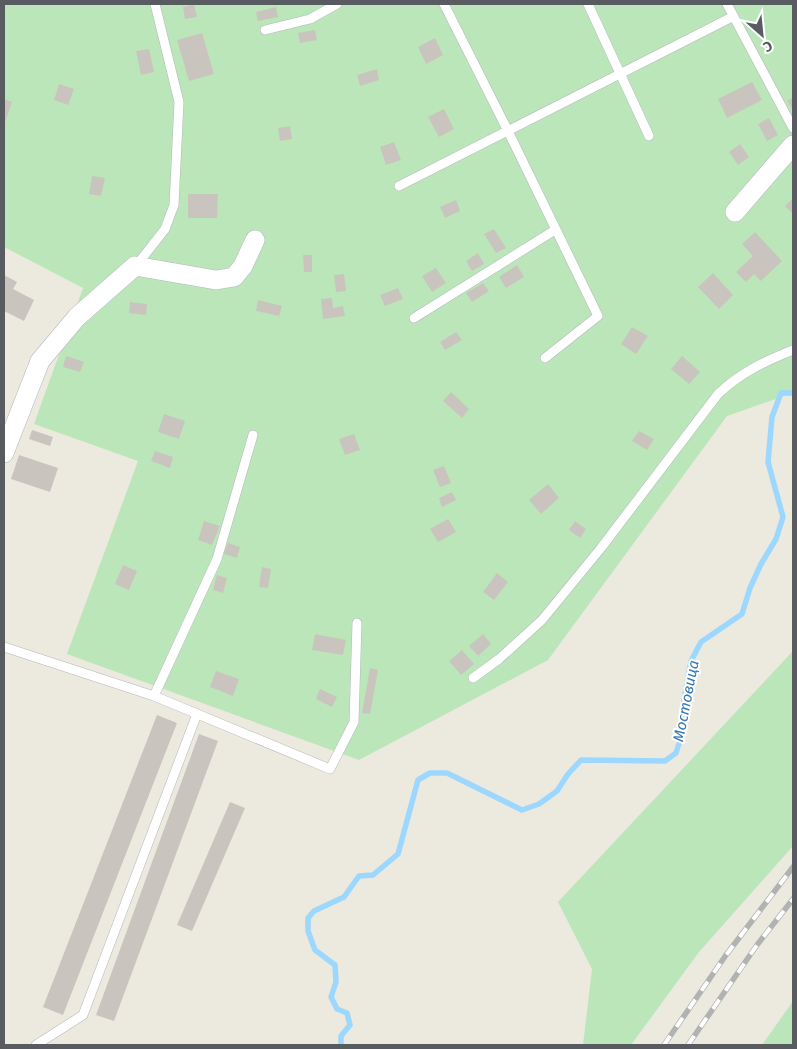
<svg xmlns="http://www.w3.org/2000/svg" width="797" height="1049" viewBox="0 0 797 1049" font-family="'Fira Sans',sans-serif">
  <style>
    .green { fill: #bbe6b9 }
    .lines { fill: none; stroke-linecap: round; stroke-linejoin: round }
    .stream { stroke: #9cd7ff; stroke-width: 5.5 }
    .building { fill: #c9c5be }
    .service-casing { stroke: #b5b8bd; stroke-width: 10 }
    .minor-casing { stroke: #b5b8bd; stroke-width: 20 }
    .service { stroke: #fff; stroke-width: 9 }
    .minor { stroke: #fff; stroke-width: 19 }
    .rail-casing { stroke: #b1b2b2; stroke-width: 5.5 }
    .rail { stroke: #fff; stroke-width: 4; stroke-dasharray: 11; stroke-linecap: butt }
    .labels { text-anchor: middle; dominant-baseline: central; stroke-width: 4; stroke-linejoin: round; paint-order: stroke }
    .water-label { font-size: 15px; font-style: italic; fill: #3678b5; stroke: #fff }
  </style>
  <rect width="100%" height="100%" fill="#ece9df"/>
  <path class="green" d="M4 4H793V393L727 416 548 660 359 760 67 654 138 461 34 424 83 288 4 247Z
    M793 651V846L699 952 631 1045H583L592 969 558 902Z
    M793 1001V1045H762Z"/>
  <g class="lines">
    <path class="stream" d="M341 1045V1036L350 1025 347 1013 337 1009 331 997 336 982 335 965 315 950 308 931V918L314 911 344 897 359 876 373 875 398 854 418 780 430 773H447L522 810 539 804 557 791 568 774 581 760 665 761 676 753 683 731 684 700 691 661 701 642 742 614 750 588 761 564 776 539 783 517 768 462 772 417 781 393H793"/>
  </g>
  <path class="building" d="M194 4 197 17 185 19 183 7Z
    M276 7 278 17 258 21 256 12Z
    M315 30 317 40 300 43 298 33Z
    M202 33 214 74 189 81 177 40Z
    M435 38 443 55 426 64 418 47Z
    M149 49 154 72 141 75 136 51Z
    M377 69 379 80 360 86 357 75Z
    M752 82 762 100 727 118 718 99Z
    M59 84 74 89 68 105 54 100Z
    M793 97V110L787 101Z
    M4 99 12 102 4 125Z
    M444 109 454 129 439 137 428 117Z
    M769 118 778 135 767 141 758 124Z
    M290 126 292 139 280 141 278 128Z
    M394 142 401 160 386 165 380 147Z
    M740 144 749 157 738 165 729 152Z
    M92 176 105 178 101 196 89 194Z
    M188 194H218L217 218H188Z
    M793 198V214L785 206Z
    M456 200 460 211 445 218 440 207Z
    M494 229 506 248 496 253 484 234Z
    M755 232 782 261 761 281 754 274 746 282 736 272 753 256 742 244Z
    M478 253 484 264 472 271 466 261Z
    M303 255H312V272H304Z
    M517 265 524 277 506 288 499 277Z
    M436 268 446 283 432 292 422 276Z
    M713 273 733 295 719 309 698 287Z
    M344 274 346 291 336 292 334 275Z
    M4 275 17 282 13 289 34 300 24 321 4 311Z
    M483 283 489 291 472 302 466 293Z
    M398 288 403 299 385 306 380 295Z
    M332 298 333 308 343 306 345 316 323 319 321 299Z
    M258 300 282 306 279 316 256 311Z
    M130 302 147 304 146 315 129 313Z
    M632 327 648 336 636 354 621 344Z
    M456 332 462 340 445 350 440 342Z
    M66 356 84 362 80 372 63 367Z
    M682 356 700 372 689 384 671 369Z
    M451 392 469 409 462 418 443 401Z
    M164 414 185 421 179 439 158 432Z
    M32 430 53 437 50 446 29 439Z
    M639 431 654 439 647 450 632 441Z
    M354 434 360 450 345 455 339 439Z
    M155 451 173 457 170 468 151 461Z
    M19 455 58 468 50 492 11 479Z
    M444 466 451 483 440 487 433 470Z
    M548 484 559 498 541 514 529 500Z
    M452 492 456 500 442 507 439 498Z
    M448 519 456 532 438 542 430 529Z
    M204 521 220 526 212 545 198 540Z
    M575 521 586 529 580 538 569 530Z
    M228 543 240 547 237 558 224 554Z
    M123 565 137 571 129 590 115 584Z
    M262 567 271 569 268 588 259 587Z
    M497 573 508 582 494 600 483 592Z
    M217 575 227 578 223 593 213 590Z
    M315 634 346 640 343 655 312 650Z
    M483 634 491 644 478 656 469 646Z
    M462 650 474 664 461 675 449 661Z
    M370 668 378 670 370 714 362 713Z
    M216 671 239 679 233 696 210 687Z
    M320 689 337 697 332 707 316 699Z
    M157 715 177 723 63 1015 43 1007Z
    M199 734 218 741 114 1021 96 1015Z
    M230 802 245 808 192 931 177 925Z"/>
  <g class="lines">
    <g class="service-casing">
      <path id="service" d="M444 4 508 131 598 316 545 358
        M588 4 649 136
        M727 4 793 128
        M265 30 310 19 337 4
        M399 186 732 17
        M136 266 165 229 174 205 179 102 155 4
        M414 318 555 230
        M4 647 154 696 330 769 354 722 357 623
        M473 678 499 659 542 620 601 548 718 394C740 373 765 361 793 350
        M154 696 217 559 253 435
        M36 1045 83 1015 197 714"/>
    </g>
    <g class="minor-casing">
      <path id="minor" d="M735 212 793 145
        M4 453 40 361 77 317 135 266 216 280 234 277 243 266 255 240"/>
    </g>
    <use href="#service" class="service"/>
    <use href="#minor" class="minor"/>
    <g class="rail-casing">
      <path id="rail" d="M664 1045 726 955 793 867
        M688 1045 757 945 793 899"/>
    </g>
    <use href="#rail" class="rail"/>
  </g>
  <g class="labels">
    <g class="water-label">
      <text transform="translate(686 701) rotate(-79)">Мостовица</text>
    </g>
  </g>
  <rect width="797" height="1049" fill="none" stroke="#585c61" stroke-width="10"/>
  <g transform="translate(762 35) rotate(153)" stroke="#ffffff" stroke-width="4" paint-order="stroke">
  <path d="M0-4L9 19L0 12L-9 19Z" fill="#585c61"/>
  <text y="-8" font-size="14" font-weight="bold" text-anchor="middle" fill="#585c61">С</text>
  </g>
</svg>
